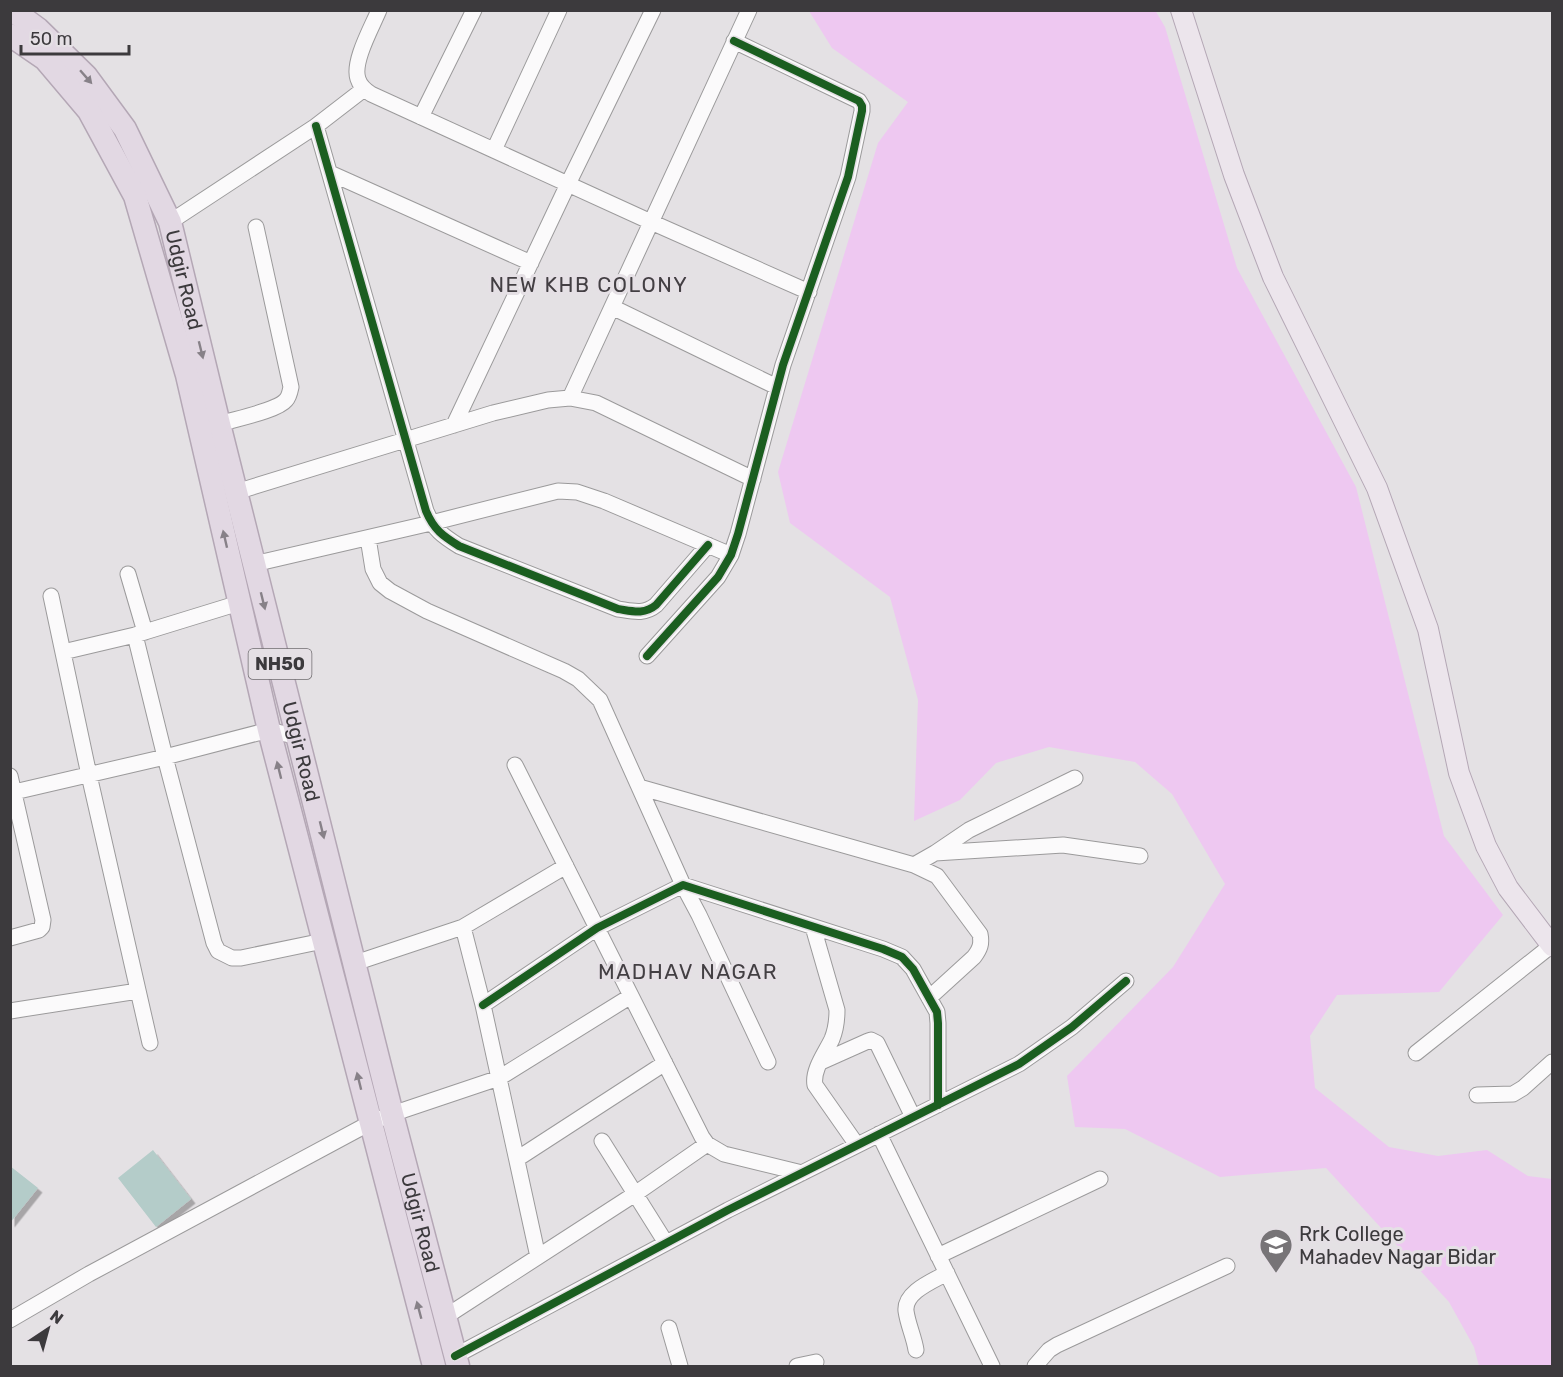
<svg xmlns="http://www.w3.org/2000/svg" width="1563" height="1377" viewBox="0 0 1563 1377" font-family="Rubik,sans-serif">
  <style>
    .grass { fill: #eec8f1 }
    .building { fill: #b4ccc9; filter: url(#shadow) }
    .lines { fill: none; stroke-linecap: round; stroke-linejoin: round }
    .minor-casing { stroke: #9b9a9b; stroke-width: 17 }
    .major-casing { stroke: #b4a7b5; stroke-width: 22 }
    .highway-casing { stroke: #b4a7b5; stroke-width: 25 }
    .minor { stroke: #fbfafb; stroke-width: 15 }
    .major { stroke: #ece5ec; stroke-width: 20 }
    .highway { stroke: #e2d8e3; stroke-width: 22 }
    .cycleway-casing { stroke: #e5e0e5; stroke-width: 11 }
    .cycleway { stroke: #1b5e20; stroke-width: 8 }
    .oneway { fill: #878188 }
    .labels { text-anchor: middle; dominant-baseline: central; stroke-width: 6; stroke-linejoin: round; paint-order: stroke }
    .shield { fill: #e5e0e5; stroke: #6f6c6f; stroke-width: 1.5 }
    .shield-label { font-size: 18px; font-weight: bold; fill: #3c3a3d }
    .street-label { font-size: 20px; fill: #3c3a3d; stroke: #e5e0e5 }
    .poi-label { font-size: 20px; fill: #3c3a3d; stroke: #e5e0e5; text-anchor: start }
    .neighbourhood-label { font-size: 21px; letter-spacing: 1.5px; fill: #433f43; stroke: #e5e0e5 }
  </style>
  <defs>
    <filter id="shadow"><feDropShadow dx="4.5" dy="4.5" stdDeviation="0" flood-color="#0004"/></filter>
  </defs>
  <rect width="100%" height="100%" fill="#e4e1e4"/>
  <path class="grass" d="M809 11 1155 10 1165 27 1237 268 1356 487 1444 836 1503 915 1439 992 1337 995 1310 1036 1315 1088 1389 1147 1438 1156 1487 1150 1528 1176 1552 1179V1366H1479L1474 1347 1449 1302 1326 1168 1220 1177 1125 1129 1075 1127 1067 1076 1173 967 1225 884 1172 794 1135 762 1049 747 996 763 960 800 914 821 918 700 890 597 790 523 778 472 878 143 908 102 832 48Z"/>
  <path class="building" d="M153 1150 191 1199 156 1227 118 1178Z
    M10 1166 38 1188 10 1223Z"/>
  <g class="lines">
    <g class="minor-casing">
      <path id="minor" d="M379 10C372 27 352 62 358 79 360 86 365 90 371 94L651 222 809 292
        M421 117 474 10
        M316 126 426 511C434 530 443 536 459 546L618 609C632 611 644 615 656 605L708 545
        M494 150 559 10
        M330 173 531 263
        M170 222 316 126 364 89
        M612 307 777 387
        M570 398 749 10
        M219 424C234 419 277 411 286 400 289 397 290 392 291 387L256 227
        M454 425 568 184 653 10
        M236 492 493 413 548 400 570 398 596 403 753 479
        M368 538 373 569 380 583 390 591 427 611 564 671 578 679 600 700 683 885 699 915 768 1062
        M254 564 431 523 558 491 577 492 604 501 731 555
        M128 574 145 632
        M51 596 89 775 150 1043
        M135 635 165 757 214 943 218 951 232 958H241L323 941
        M63 652 135 635 239 603
        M647 656 718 577 731 555 738 534 783 365 848 177 862 111V106L859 101 734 41
        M515 765 702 1137 707 1144 724 1154 802 1173
        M10 776 43 920 42 927 39 930 10 938
        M639 787 914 865 937 876 980 934C982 944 980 949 974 957L929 998
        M10 793 165 757 269 730 298 737
        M935 853 969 830 1075 778
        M914 865 935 853 1063 845 1140 856
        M463 927 483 1005 538 1257
        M813 927 837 1010C837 1020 836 1029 832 1039 826 1052 812 1070 815 1085L857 1145
        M355 963 463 927 566 866
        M483 1005 597 928 683 885 883 949 902 957 913 969 937 1012 938 1023V1105
        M10 1011 138 991
        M1416 1053 1552 945
        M821 1062 868 1041 871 1040 877 1043 913 1117
        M1477 1095 1513 1094 1523 1088 1552 1062
        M879 1134 992 1366
        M602 1141 666 1243
        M517 1159 665 1063
        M938 1256 1100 1179
        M445 1317 635 1194 707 1144
        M10 1320 89 1274 370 1123 392 1114 499 1078 631 996
        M669 1328 680 1366
        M916 1350C914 1337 908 1325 906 1311 904 1292 933 1281 947 1273
        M455 1356 728 1210 1019 1064 1072 1027 1126 981
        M797 1366 816 1362
        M1035 1366 1049 1350 1057 1345 1227 1266"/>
    </g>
    <g class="major-casing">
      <path id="major" d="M1181 10 1234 175 1273 277 1377 488 1428 629 1459 773 1486 846 1508 888 1552 946"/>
    </g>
    <g class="highway-casing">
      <g id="highway">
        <path id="s1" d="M12 10 38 29 86 76 125 129 170 222 219 424 392 1114 458 1366"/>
        <path d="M10 35 45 59 89 111 135 196 187 375 269 730 434 1366"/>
      </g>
    </g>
    <use href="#minor" class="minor"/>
    <use href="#major" class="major"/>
    <use href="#highway" class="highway"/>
    <g class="cycleway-casing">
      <path id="cycleway" d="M316 126 426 511C434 530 443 536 459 546L618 609C632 611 644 615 656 605L708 545
        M647 656 718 577 731 555 738 534 783 365 848 177 862 111V106L859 101 734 41
        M483 1005 597 928 683 885 883 949 902 957 913 969 937 1012 938 1023V1105
        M455 1356 728 1210 1019 1064 1072 1027 1126 981"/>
    </g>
    <use href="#cycleway" class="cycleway"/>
  </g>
  <defs><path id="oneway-solid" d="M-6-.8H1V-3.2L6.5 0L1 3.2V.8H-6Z" transform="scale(1.5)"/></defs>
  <g class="oneway">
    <use href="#oneway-solid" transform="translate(86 77) rotate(49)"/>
    <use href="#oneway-solid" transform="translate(201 350) rotate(76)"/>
    <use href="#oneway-solid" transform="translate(225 539) rotate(-103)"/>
    <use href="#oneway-solid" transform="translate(263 601) rotate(76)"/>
    <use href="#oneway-solid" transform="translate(279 770) rotate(-104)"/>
    <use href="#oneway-solid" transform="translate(322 830) rotate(76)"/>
    <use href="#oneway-solid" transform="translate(359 1081) rotate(-104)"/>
    <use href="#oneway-solid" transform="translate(419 1310) rotate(-105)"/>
  </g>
  <defs>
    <g id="university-pin" transform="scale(1.725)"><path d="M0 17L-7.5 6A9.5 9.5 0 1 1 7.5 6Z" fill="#777477" stroke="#e5e0e5"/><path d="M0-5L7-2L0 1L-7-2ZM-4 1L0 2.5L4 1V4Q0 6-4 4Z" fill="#fff"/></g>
  </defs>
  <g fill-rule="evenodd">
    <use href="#university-pin" x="1276" y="1245"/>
  </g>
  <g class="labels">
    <rect class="shield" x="248.5" y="649" width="63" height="30" rx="4.5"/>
    <g class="shield-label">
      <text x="280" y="664">NH50</text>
    </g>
    <g class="street-label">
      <text stroke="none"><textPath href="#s1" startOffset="328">Udgir Road</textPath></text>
      <text stroke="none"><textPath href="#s1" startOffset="814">Udgir Road</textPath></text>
      <text stroke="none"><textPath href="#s1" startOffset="1300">Udgir Road</textPath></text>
    </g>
    <g class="poi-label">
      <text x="1299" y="1234">Rrk College<tspan x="1299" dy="23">Mahadev Nagar Bidar</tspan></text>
    </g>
    <g class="neighbourhood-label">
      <text x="589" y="284">NEW KHB COLONY</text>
      <text x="688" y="971">MADHAV NAGAR</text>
    </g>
  </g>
  <rect width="1563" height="1377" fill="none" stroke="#3c3a3d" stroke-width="24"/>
  <g transform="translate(48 1329) rotate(36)" stroke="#e5e0e5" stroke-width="4.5" paint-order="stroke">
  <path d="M0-4.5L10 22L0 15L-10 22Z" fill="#3c3a3d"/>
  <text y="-9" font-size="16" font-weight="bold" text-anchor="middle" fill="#3c3a3d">N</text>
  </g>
  <path d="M21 45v9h108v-9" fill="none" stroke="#3c3a3d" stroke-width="3"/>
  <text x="30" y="45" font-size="18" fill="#3c3a3d" stroke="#e5e0e5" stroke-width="4.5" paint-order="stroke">50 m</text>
</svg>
